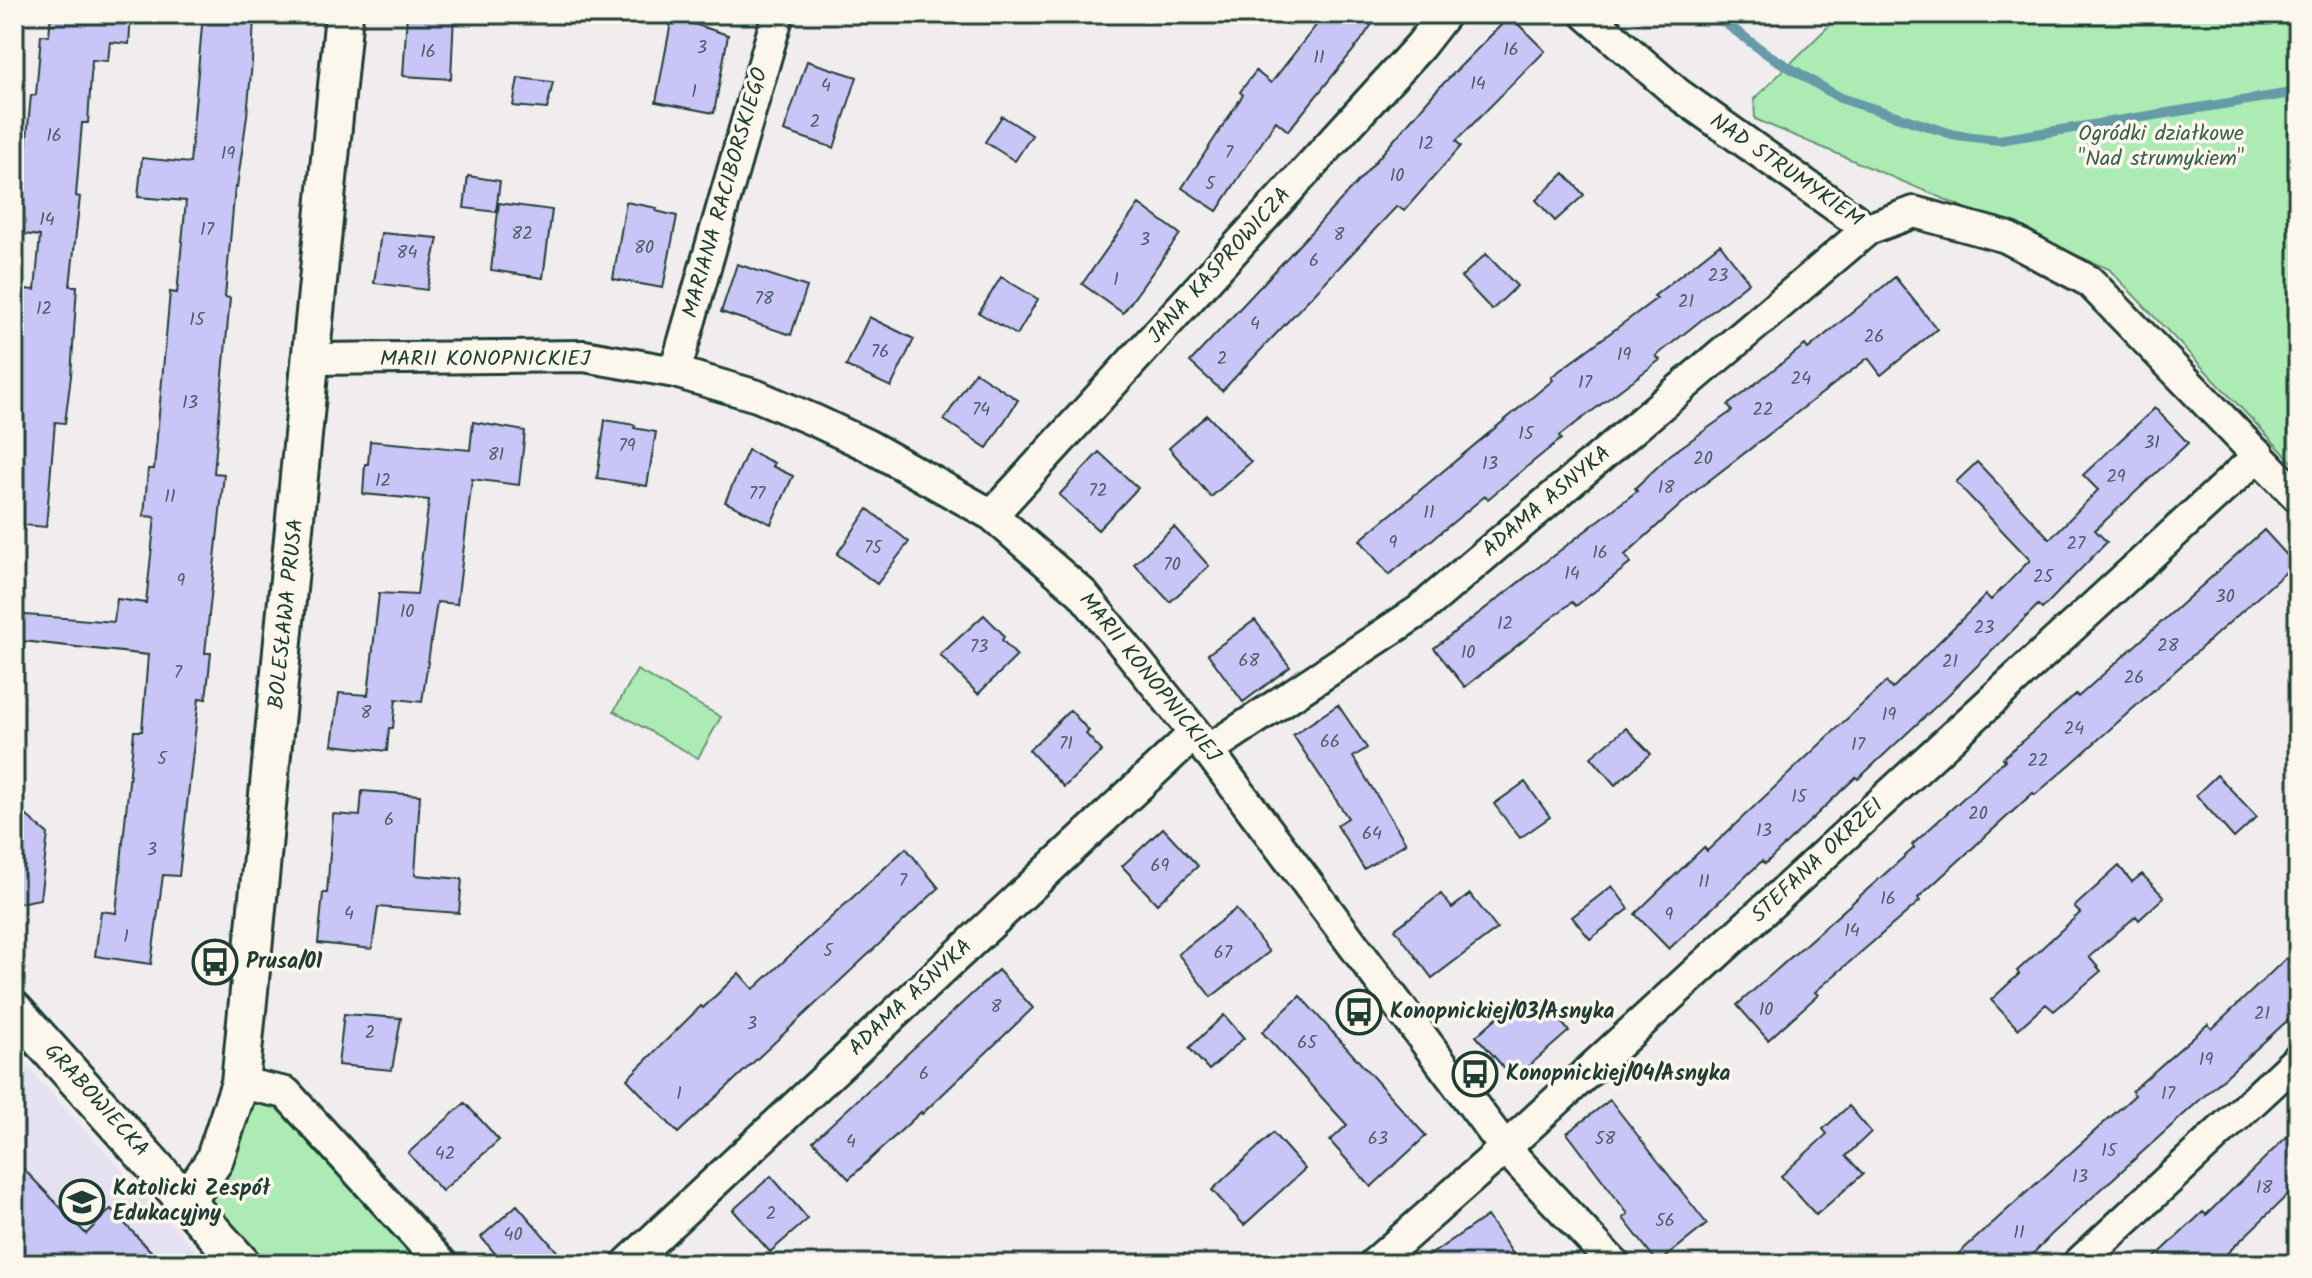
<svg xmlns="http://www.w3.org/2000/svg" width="2312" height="1278" viewBox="0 0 2312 1278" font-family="Kalam,sans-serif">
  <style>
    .built { fill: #e5e1f1 }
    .green { fill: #acecb4; stroke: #669474; stroke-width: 2 }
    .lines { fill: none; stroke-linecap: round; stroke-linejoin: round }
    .stream { stroke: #659ba7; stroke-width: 10 }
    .building { fill: #c9c5f7; stroke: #1f3d34; stroke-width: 2 }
    .minor-casing { stroke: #1f3d34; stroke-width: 36 }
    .tertiary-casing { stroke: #1f3d34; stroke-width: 42 }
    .minor { stroke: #fbf7ec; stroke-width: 30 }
    .tertiary { stroke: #fbf7ec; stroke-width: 36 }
    .labels { text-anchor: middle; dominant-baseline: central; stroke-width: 7; stroke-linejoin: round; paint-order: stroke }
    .number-label { font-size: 18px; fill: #4a5f65 }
    .park-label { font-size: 22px; fill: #3b604e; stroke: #fbf7ec }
    .street-label { font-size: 22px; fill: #1f3d34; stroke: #fbf7ec }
    .poi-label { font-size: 22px; font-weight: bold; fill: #1f3d34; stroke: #fbf7ec; text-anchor: start }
  </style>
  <rect width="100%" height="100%" fill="#f1edee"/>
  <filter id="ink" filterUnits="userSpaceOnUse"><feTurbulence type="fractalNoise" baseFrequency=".0125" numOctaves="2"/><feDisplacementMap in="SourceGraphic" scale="16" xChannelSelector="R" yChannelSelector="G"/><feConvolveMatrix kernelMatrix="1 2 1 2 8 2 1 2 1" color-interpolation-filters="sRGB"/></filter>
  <g filter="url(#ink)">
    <path class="built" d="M14 1053 66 1109 208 1264H14Z"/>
    <path class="green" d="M1841 14H2298V468L2109 269 1755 119 1754 99Z
      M637 670 721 717 698 758 614 711Z
      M240 1083 265 1088 442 1264H242L186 1202Z"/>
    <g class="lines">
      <path class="stream" d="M1713 14 1767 54 1840 98 1955 135 1999 140 2298 92"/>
    </g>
    <path class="building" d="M51 14H131L129 44 110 42 108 61 92 60 88 123H82L76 196 80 197 70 286H77L71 376 65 423 55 422 46 527 14 524V288L35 290 40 236 15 233 20 190 22 191 31 95H36L41 35 49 36Z
      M203 14H254L252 62 247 116 237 187H235L225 297 230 298 214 473 224 474 205 653H211L206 699 199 698 179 876 163 875 151 964 95 956 101 911 116 913 134 731H142L148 655 14 640V614L114 622 117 599 146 603 155 517 144 516 148 469H154L170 292 177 293 186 201 138 197 142 158 190 163Z
      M407 14H454L451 79 403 76Z
      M1325 14H1379L1360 42 1288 131 1276 121 1217 211 1182 188 1243 95 1240 92 1256 71 1271 83Z
      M1510 16 1545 51 1456 141 1461 146 1404 211 1397 206 1222 391 1190 362 1363 176 1435 92Z
      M672 17 728 35 714 113 656 102Z
      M807 61 857 77 834 148 784 131Z
      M518 78 553 82 547 109 513 106Z
      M1002 116 1032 135 1015 161 985 142Z
      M1564 173 1584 195 1555 221 1536 200Z
      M468 176 500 181 496 212 464 208Z
      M626 202 657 208 656 211 677 216 663 288 613 279Z
      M499 203 552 210 543 278 491 270Z
      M1139 204 1180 234 1123 313 1082 284Z
      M381 233 438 238 427 290 374 283Z
      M1720 244 1749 282 1656 356 1660 360 1559 436 1561 439 1524 469 1488 499 1485 496 1389 575 1360 540 1553 380 1551 377 1657 298 1654 296Z
      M1486 254 1517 286 1492 310 1461 277Z
      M737 264 807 287 791 335 721 312Z
      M1001 277 1038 299 1017 335 979 313Z
      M1895 277 1937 329 1881 375 1868 358 1698 489 1625 555 1631 563 1576 606 1572 602 1465 687 1434 648 1637 491 1635 488 1670 455 1732 411 1728 405 1805 345 1808 349Z
      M869 317 914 339 891 387 846 366Z
      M975 372 1018 400 987 448 944 420Z
      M2155 408 2188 443 2095 530 2107 542 2042 609 2038 605 1948 695 1858 779 1856 777 1765 864 1762 861 1669 949 1635 914 1704 847 1707 851 1886 682 1892 689 1986 595 1991 600 2030 560 1956 482 1977 462 2050 539 2098 490 2083 475Z
      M1207 415 1251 462 1211 497 1169 448Z
      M605 420 635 425 634 428 656 432 647 486 597 478Z
      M473 422 525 431 519 485 472 479 457 604 437 602 422 702 396 699 393 728H389L387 751 332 745 339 693 368 695 379 593 417 595 429 500 363 494 365 464H368L370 441 470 450Z
      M748 450 774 463 772 466 793 476 771 524 725 502Z
      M1099 452 1138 488 1098 530 1059 495Z
      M868 509 909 542 877 584 837 554Z
      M1174 527 1209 566 1170 602 1134 564Z
      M2264 530 2295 564 2072 763 2035 795 2033 793 1918 898 1920 901 1815 992 1818 995 1768 1040 1737 1005 1914 848 1912 845 2005 760 2003 758 2076 694 2078 697Z
      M984 615 1002 633 1004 637 1002 640 1017 656 978 694 940 655Z
      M1255 620 1290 667 1243 702 1208 654Z
      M1338 705 1367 748 1353 757 1406 843 1364 869 1337 825 1348 818 1293 735Z
      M1070 710 1089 731 1086 734 1102 751 1064 787 1029 750Z
      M1626 728 1651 754 1615 785 1591 757Z
      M2217 775 2257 817 2234 838 2196 795Z
      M1525 782 1550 817 1520 838 1494 804Z
      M362 791 420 795 415 875 462 879 459 913 378 907 372 949 318 943 323 893H327L333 814 360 816Z
      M14 805 48 834 40 899 14 904Z
      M1163 828 1198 866 1157 904 1122 866Z
      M906 848 939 888 678 1133 627 1079 701 1006 703 1008 739 973 753 989 757 986Z
      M2119 866 2132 882 2142 874 2164 897 2139 920 2136 916 2089 957 2101 971 2054 1011 2046 1004 2018 1029 1991 1000 2019 974 2017 971 2080 913 2074 907Z
      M1612 886 1629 909 1590 939 1572 917Z
      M1441 894 1452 908 1470 894 1497 929 1432 978 1395 929Z
      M1236 909 1269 952 1211 997 1178 954Z
      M2298 947V1011L2052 1234 2023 1264H1947L2135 1095 2132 1091 2208 1024 2212 1029Z
      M998 970 1033 1008 922 1114 921 1112 849 1179 813 1141Z
      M1522 995 1534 1008 1543 1001 1569 1031 1514 1079 1476 1036Z
      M1300 996 1426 1136 1371 1187 1330 1141 1347 1125 1262 1032Z
      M344 1014 401 1018 392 1070 338 1065Z
      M1224 1015 1244 1038 1209 1070 1189 1048Z
      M1610 1100 1707 1224 1658 1263 1623 1218 1628 1214 1567 1133Z
      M465 1103 499 1140 442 1191 408 1153Z
      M1849 1106 1871 1132 1846 1156 1863 1174 1816 1215 1781 1176 1827 1134 1823 1129Z
      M2298 1126V1185L2216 1264H2148L2203 1212 2206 1215Z
      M1273 1133 1305 1169 1244 1225 1212 1190Z
      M14 1159 86 1234 111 1209 163 1264H33L14 1244Z
      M771 1176 808 1219 770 1252 733 1210Z
      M517 1205 568 1264H504L481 1237Z
      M1487 1216 1520 1264H1417Z"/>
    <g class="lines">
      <g class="minor-casing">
        <path id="minor" d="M1586 14 1678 94 1868 229
          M312 359 584 356 675 372 757 396 816 421 867 445 992 515 1082 593 1195 733 1505 1148 1614 1264
          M675 372 778 14
          M992 515 1420 46 1445 14
          M1207 751 1419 611 1868 229 1914 212 2006 237 2089 281 2298 497
          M240 1083 286 1093 442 1264
          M627 1264 1195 733
          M1374 1264 1505 1148 2259 455
          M2078 1264 2298 1059"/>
      </g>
      <g class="tertiary-casing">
        <path id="tertiary" d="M14 1010 242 1264
          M186 1202 214 1161 240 1083 344 14"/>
      </g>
      <use href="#minor" class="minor"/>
      <use href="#tertiary" class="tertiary"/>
    </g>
  </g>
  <defs>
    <g id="bus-ring" transform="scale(2.3)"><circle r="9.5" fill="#fbf7ec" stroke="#1f3d34" stroke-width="1.5"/><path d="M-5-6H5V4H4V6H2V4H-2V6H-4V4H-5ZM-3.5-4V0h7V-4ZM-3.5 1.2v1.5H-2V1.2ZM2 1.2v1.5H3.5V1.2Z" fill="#1f3d34"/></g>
    <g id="school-ring" transform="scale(2.3)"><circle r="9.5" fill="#fbf7ec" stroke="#1f3d34" stroke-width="1.5"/><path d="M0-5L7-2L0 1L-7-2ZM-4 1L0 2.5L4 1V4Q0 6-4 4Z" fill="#1f3d34"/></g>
  </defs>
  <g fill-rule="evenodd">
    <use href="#bus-ring" x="215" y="962"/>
    <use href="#bus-ring" x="1359" y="1012"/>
    <use href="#bus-ring" x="1475" y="1074"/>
    <use href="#school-ring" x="82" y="1202"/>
  </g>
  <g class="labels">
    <g class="number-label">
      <text x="702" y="48">3</text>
      <text x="1511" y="50">16</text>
      <text x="428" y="52">16</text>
      <text x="1319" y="58">11</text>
      <text x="1478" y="84">14</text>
      <text x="826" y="86">4</text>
      <text x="694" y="92">1</text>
      <text x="815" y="122">2</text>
      <text x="54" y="136">16</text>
      <text x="1426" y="144">12</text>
      <text x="1229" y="153">7</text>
      <text x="228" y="154">19</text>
      <text x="1397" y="176">10</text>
      <text x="1210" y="184">5</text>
      <text x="47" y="220">14</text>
      <text x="207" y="230">17</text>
      <text x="522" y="234">82</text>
      <text x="1339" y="235">8</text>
      <text x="1145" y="240">3</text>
      <text x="644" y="248">80</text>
      <text x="407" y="253">84</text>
      <text x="1314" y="261">6</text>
      <text x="1718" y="276">23</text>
      <text x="1116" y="280">1</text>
      <text x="764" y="299">78</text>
      <text x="1686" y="302">21</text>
      <text x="44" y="309">12</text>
      <text x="197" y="320">15</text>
      <text x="1255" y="324">4</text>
      <text x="1874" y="337">26</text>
      <text x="880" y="352">76</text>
      <text x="1624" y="355">19</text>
      <text x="1222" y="359">2</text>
      <text x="1801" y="379">24</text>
      <text x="1585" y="383">17</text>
      <text x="190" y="403">13</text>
      <text x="981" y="410">74</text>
      <text x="1763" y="410">22</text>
      <text x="1526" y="434">15</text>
      <text x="2152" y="443">31</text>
      <text x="627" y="446">79</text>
      <text x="496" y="455">81</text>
      <text x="1703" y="459">20</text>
      <text x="1490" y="464">13</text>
      <text x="2116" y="477">29</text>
      <text x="383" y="481">12</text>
      <text x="1666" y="488">18</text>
      <text x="1098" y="491">72</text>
      <text x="757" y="494">77</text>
      <text x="170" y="497">11</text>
      <text x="1429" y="513">11</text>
      <text x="1393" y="543">9</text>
      <text x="2076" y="544">27</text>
      <text x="873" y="548">75</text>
      <text x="1600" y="553">16</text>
      <text x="1172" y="565">70</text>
      <text x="1572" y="574">14</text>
      <text x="2043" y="577">25</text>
      <text x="181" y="581">9</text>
      <text x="2225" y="597">30</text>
      <text x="407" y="612">10</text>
      <text x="1505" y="624">12</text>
      <text x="1984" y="628">23</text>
      <text x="2168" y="646">28</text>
      <text x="979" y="647">73</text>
      <text x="1468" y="653">10</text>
      <text x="1249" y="661">68</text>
      <text x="1950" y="662">21</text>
      <text x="178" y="673">7</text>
      <text x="2134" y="678">26</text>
      <text x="366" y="713">8</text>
      <text x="1889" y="715">19</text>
      <text x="2074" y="729">24</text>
      <text x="1330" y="742">66</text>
      <text x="1066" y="744">71</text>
      <text x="1858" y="745">17</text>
      <text x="162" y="759">5</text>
      <text x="2038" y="761">22</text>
      <text x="1799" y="797">15</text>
      <text x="1978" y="814">20</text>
      <text x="389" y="820">6</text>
      <text x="1764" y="831">13</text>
      <text x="1372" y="834">64</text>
      <text x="152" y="850">3</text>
      <text x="1160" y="866">69</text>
      <text x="903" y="881">7</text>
      <text x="1704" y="882">11</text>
      <text x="1888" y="899">16</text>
      <text x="349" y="914">4</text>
      <text x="1669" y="915">9</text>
      <text x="1852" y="931">14</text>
      <text x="126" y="937">1</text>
      <text x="828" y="951">5</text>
      <text x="1223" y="953">67</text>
      <text x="996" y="1007">8</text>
      <text x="1766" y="1010">10</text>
      <text x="2262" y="1014">21</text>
      <text x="752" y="1024">3</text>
      <text x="370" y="1033">2</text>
      <text x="1307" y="1043">65</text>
      <text x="2206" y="1060">19</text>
      <text x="924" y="1074">6</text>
      <text x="679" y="1094">1</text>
      <text x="2168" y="1094">17</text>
      <text x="1378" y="1139">63</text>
      <text x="1605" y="1139">58</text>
      <text x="851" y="1142">4</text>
      <text x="2109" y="1151">15</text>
      <text x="445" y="1154">42</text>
      <text x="2080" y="1177">13</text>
      <text x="2264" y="1188">18</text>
      <text x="771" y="1214">2</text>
      <text x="1665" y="1221">56</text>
      <text x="2019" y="1233">11</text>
      <text x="513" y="1235">40</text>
    </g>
    <g class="park-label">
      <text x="2161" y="134">Ogródki działkowe<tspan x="2161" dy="25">"Nad strumykiem"</tspan></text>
    </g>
    <g class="street-label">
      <text transform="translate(1786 171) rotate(35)">NAD STRUMYKIEM</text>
      <text transform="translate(726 193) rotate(-74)">MARIANA RACIBORSKIEGO</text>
      <text transform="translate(1220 266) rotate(-48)">JANA KASPROWICZA</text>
      <text x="485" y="359">MARII KONOPNICKIEJ</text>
      <text transform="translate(1547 502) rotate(-40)">ADAMA ASNYKA</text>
      <text transform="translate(287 614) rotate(-84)">BOLESŁAWA PRUSA</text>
      <text transform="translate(1149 678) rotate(51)">MARII KONOPNICKIEJ</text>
      <text transform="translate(1818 861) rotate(-43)">STEFANA OKRZEI</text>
      <text transform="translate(911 998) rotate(-43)">ADAMA ASNYKA</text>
      <text transform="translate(96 1101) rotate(48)">GRABOWIECKA</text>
    </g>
    <g class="poi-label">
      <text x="246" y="962">Prusa/01</text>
      <text x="1390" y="1012">Konopnickiej/03/Asnyka</text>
      <text x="1506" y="1074">Konopnickiej/04/Asnyka</text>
      <text x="113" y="1189">Katolicki Zespół<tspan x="113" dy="25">Edukacyjny</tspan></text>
    </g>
  </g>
  <rect width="2312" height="1278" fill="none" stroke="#fbf7ec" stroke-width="48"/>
  <rect x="24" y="24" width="2264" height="1230" fill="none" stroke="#1f3d34" stroke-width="3" filter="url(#ink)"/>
</svg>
